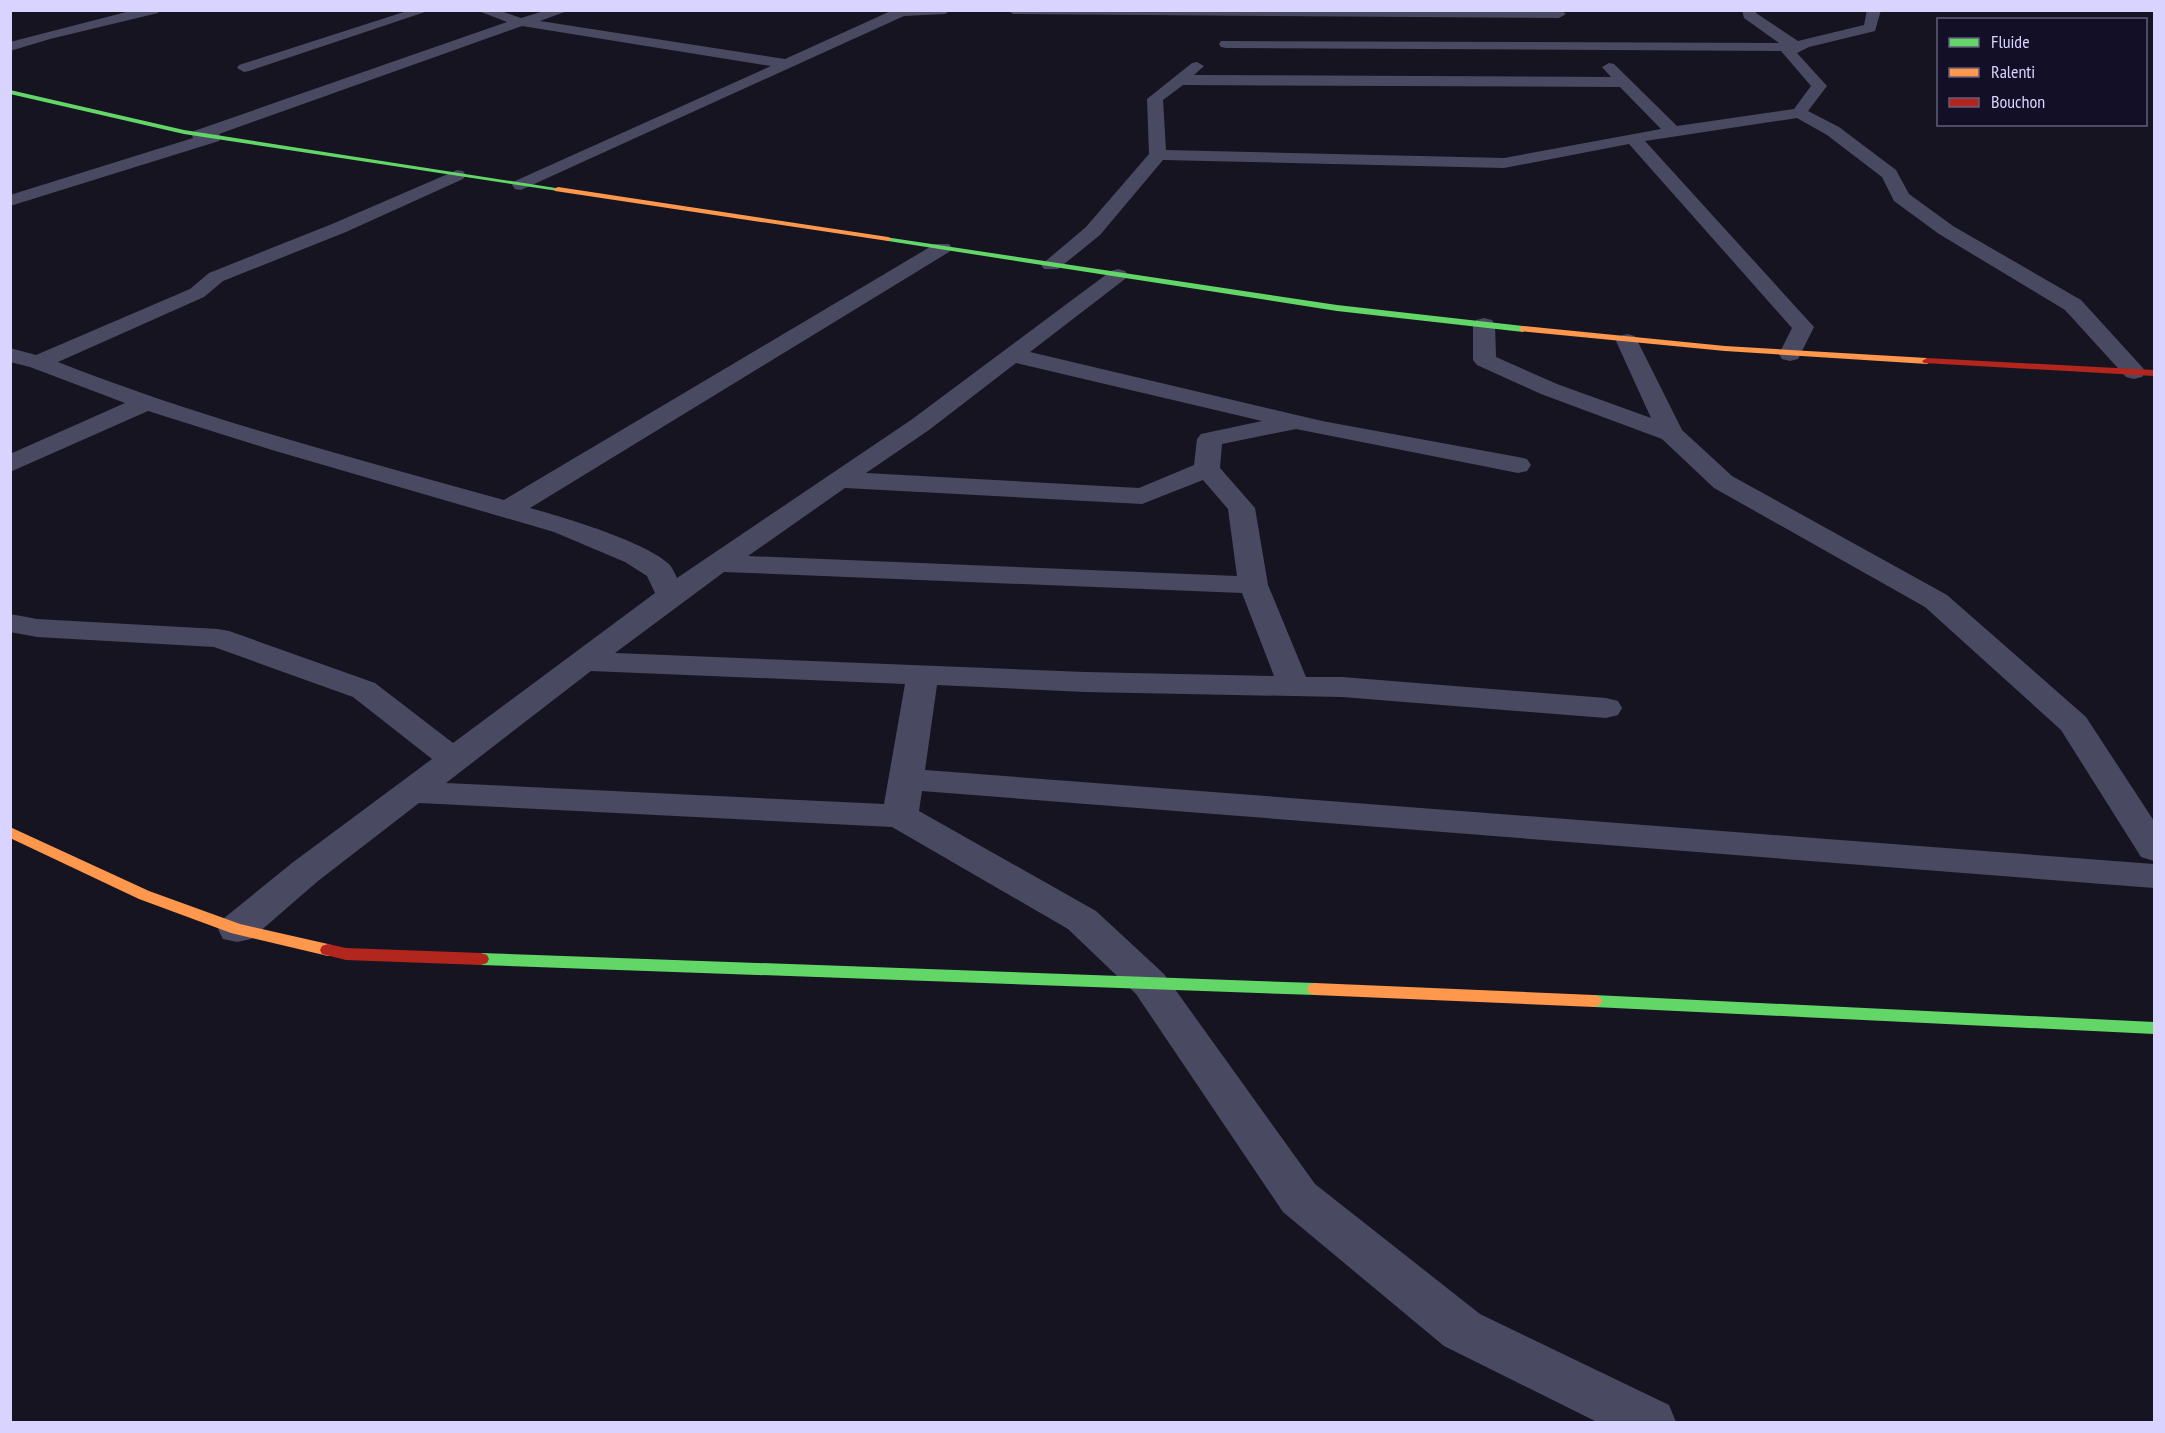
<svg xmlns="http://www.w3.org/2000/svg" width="2165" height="1433" viewBox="0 0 2165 1433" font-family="'PT Sans Narrow',sans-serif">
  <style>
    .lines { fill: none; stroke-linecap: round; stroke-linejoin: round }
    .street { fill: #4a4962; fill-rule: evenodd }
    .fast { fill: #63d668; fill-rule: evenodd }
    .slow { fill: #ff974d; fill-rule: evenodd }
    .jam { fill: #b3261e; fill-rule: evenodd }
  </style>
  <rect width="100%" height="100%" fill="#161421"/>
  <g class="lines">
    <path class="street" d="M134 10H159L158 13 50 39 10 51V42Z
      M410 10H431L249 71 244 72 237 68 239 65Z
      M476 10H498L521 18 547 10H570L540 21 785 59 893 10H951L945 14 904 16 521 190 515 189 512 185 515 181 771 66 522 26 219 134 221 137 219 141 10 206V195L193 138 192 135 194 131 507 22Z
      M1007 10H1561L1566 14 1559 18 1013 14Z
      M1742 10H1756V13L1798 41 1864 25 1867 10H1881L1875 31 1809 47 1797 53 1827 86 1808 111 1839 127 1896 170 1909 194 1953 226 2081 300 2142 367 2146 372 2142 377 2134 379 2126 377 2065 310 1939 234 1894 201 1882 177 1827 135 1797 118 1645 141 1814 327 1798 359 1790 361 1782 359 1779 354 1792 328 1629 144 1504 168 1163 160 1100 235 1058 269H1044L1041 265 1086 227 1149 154 1147 99 1192 63 1197 62 1204 66 1194 75 1611 77 1602 67 1609 63 1614 64 1677 126 1794 109 1811 86 1781 51 1226 48 1221 47 1219 44 1221 41 1779 43 1744 18ZM1183 85 1620 87 1661 129 1504 158 1166 150 1163 100Z
      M457 170 463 171 466 175 463 179 346 232 223 281 204 297 58 362C202 419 354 458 504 500L935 244H949L952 248 949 252 530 508C563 517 647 542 670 565 673 569 675 574 677 578L911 420 1111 271 1118 269 1125 271 1128 275 1125 279 1030 352 1322 421 1518 457 1527 459 1531 465 1527 471 1518 473 1296 429 1222 444 1220 468 1255 508 1268 585 1306 677H1342L1606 698 1618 701 1622 708 1618 715 1606 718 1342 697 1085 692 937 685 925 770 2154 864V888L922 791 919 811 1096 911 1164 974 1315 1184 1480 1314 1669 1405 1676 1422H1597L1444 1346 1283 1212 1136 994 1068 929 892 827 419 803 318 881 251 939 237 942 223 939 218 929 223 919 292 863 432 759 353 697 214 647 37 637 10 632V614L37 619 218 629 229 631 375 683 453 743 655 593 647 576 625 562 554 532 272 450 148 411 10 472V454L125 403 30 367 10 362V348L36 355 190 289 209 273 332 224ZM1016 363 1262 421 1201 434 1197 439 1194 465 1139 488 866 473 929 430ZM1203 480 1228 509 1237 576 748 556 845 488 1142 504ZM724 572 1242 593 1274 676 1085 672 615 653ZM591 671 905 684 884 804 446 783Z
      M1484 318 1492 320 1495 325 1496 357 1557 384 1651 418 1616 341 1619 336 1627 334 1635 336 1682 430 1732 476 1947 595 2086 717 2154 821V861L2141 857 2061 730 1925 607 1714 488 1662 439 1541 394 1477 365 1473 360V325L1476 320Z"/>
    <path class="fast" d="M10 90 184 130 562 189 558 191 184 134 10 94Z
      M885 237 1337 305 1523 326 1528 329 1523 332 1337 311 888 241 884 239Z
      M481 953 1315 983 1321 985 1323 989 1321 993 1315 995 481 965 475 963 473 959 475 955Z
      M1594 995 2154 1022V1034L1594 1007 1588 1005 1586 1001 1588 997Z"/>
    <path class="slow" d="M558 187 888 237 892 239 888 241 555 191 554 189Z
      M1523 326 1725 346 1927 358 1932 361 1927 364 1725 351 1520 331V327Z
      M10 827 149 891 240 924 328 944 334 946 336 950 334 954 328 956 231 933 139 899 10 838Z
      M1315 983 1594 995 1600 997 1602 1001 1600 1005 1594 1007 1315 995 1309 993 1307 989 1309 985Z"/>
    <path class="jam" d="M1927 358 2154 370V376L1924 363 1922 361Z
      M328 944 346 948 481 953 487 955 489 959 487 963 481 965 346 960 322 954 320 950 322 946Z"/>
  </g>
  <rect width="2165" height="1433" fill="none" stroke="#d9d4ff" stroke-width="24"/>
  <rect x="1937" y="18" width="210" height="108" fill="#130f26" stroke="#625e7d" stroke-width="1.5"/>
  <rect x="1949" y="38" width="30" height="9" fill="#63d668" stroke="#625e7d" stroke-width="1.5"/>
  <text x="1991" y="48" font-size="18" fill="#d9d4ff">Fluide</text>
  <rect x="1949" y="68" width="30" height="9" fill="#ff974d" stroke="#625e7d" stroke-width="1.5"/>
  <text x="1991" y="78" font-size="18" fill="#d9d4ff">Ralenti</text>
  <rect x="1949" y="98" width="30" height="9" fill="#b3261e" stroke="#625e7d" stroke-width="1.5"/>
  <text x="1991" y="108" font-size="18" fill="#d9d4ff">Bouchon</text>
</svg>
